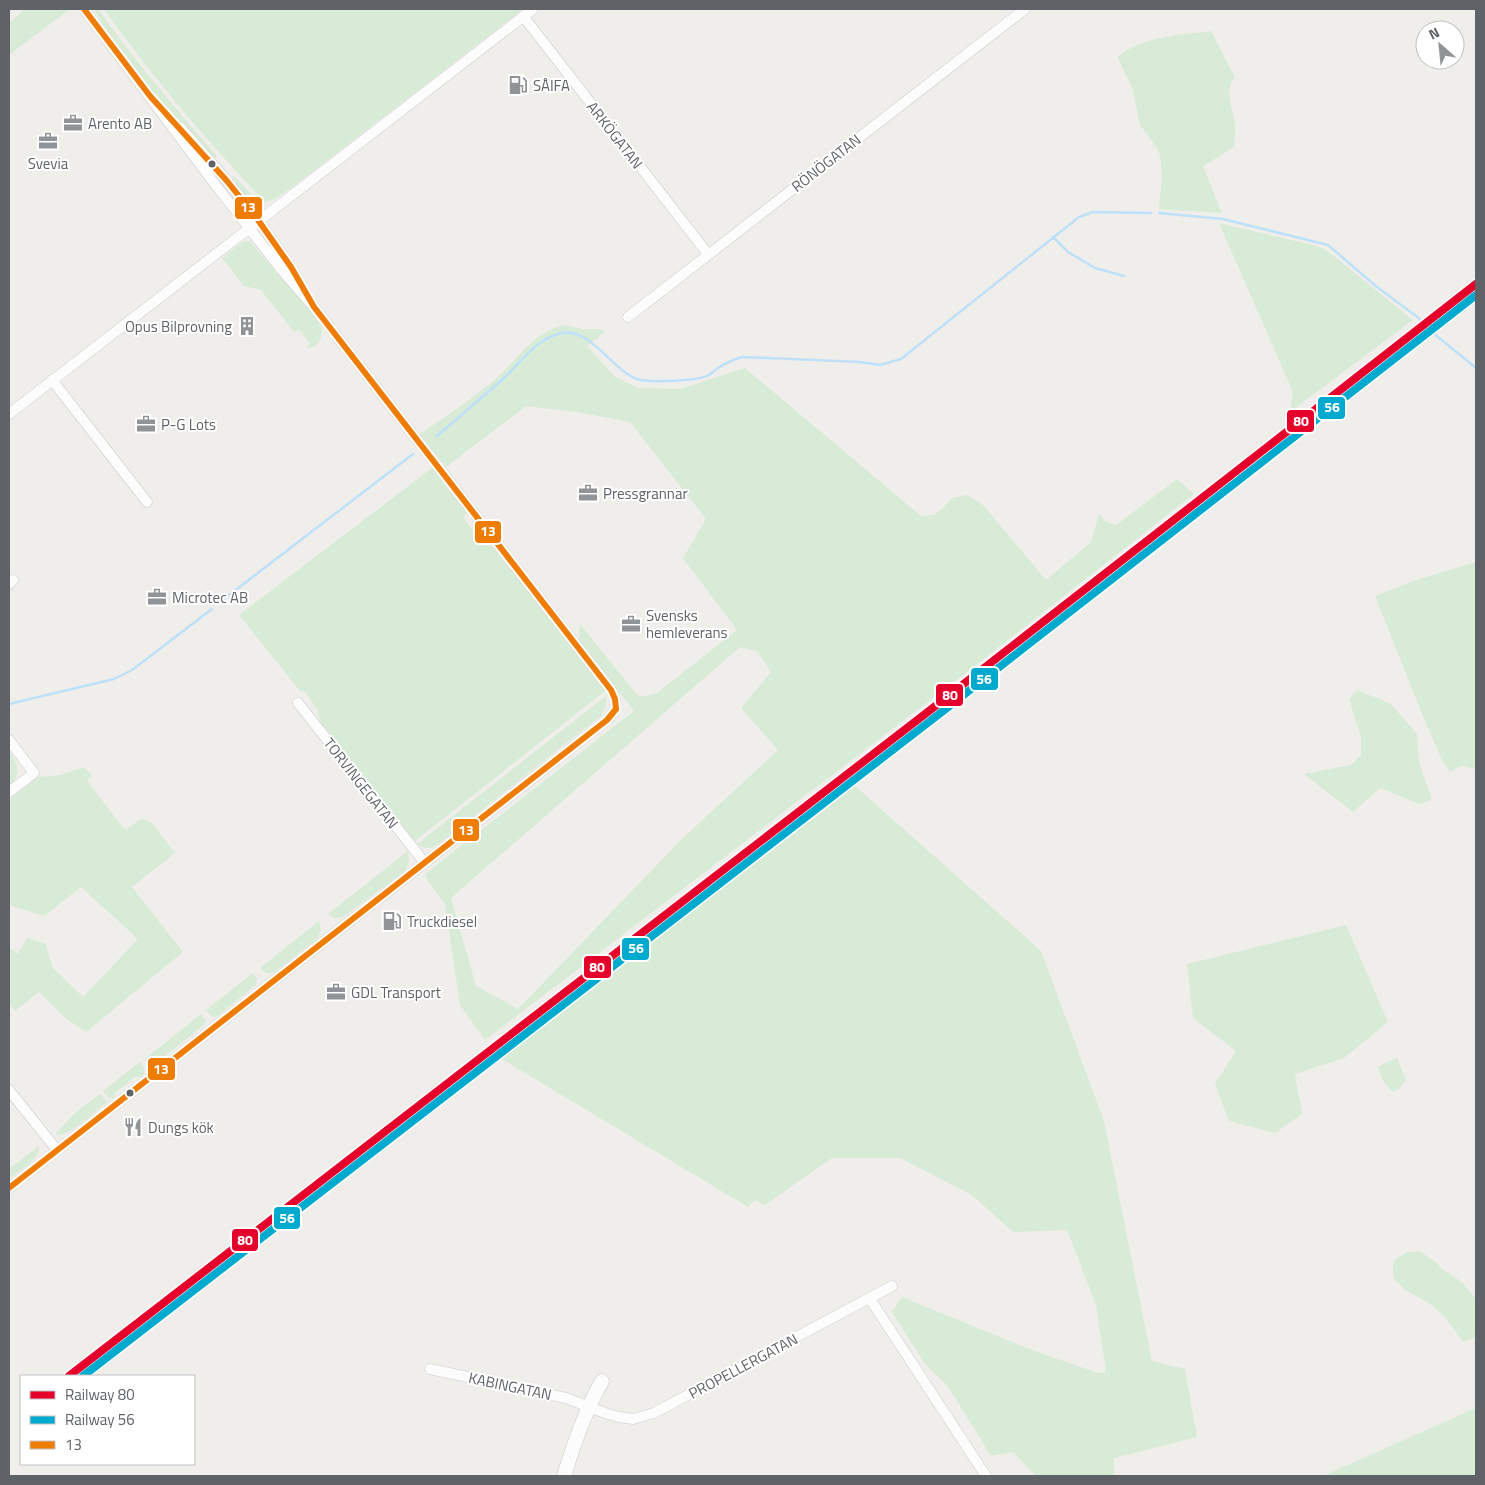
<svg xmlns="http://www.w3.org/2000/svg" width="1485" height="1485" viewBox="0 0 1485 1485" font-family="'Titillium Web',sans-serif">
  <style>
    .green { fill: #d8ebd6; fill-rule: evenodd }
    .lines { fill: none; stroke-linecap: round; stroke-linejoin: round }
    .stream { stroke: #bfe0f9; stroke-width: 2.5 }
    .street-casing { stroke: #cbcccc; stroke-width: 11 }
    .secondary-casing { stroke: #cacacb; stroke-width: 15 }
    .street { stroke: #fdfcfc; stroke-width: 10 }
    .secondary { stroke: #fdfcfc; stroke-width: 14 }
    .bus-1-casing { stroke: #fff; stroke-width: 10 }
    .bus-1 { stroke: #ef7c04; stroke-width: 6 }
    .rail-1-casing { stroke: #fff; stroke-width: 11 }
    .rail-2-casing { stroke: #fff; stroke-width: 11 }
    .rail-1 { stroke: #e4002b; stroke-width: 8 }
    .rail-2 { stroke: #00a9ce; stroke-width: 8 }
    .bus-dot { fill: #5f6368; stroke: #fff; stroke-width: 2 }
    .labels { text-anchor: middle; dominant-baseline: central; stroke-width: 4; stroke-linejoin: round; paint-order: stroke }
    .poi-label { font-size: 15px; fill: #5f6368; stroke: #fff; text-anchor: start }
    .street-label { font-size: 15px; fill: #5f6368; stroke: #fff }
    .line-badge { stroke: #fff; stroke-width: 2 }
    .badge-label { font-size: 14px; text-anchor: middle; font-weight: bold; fill: #fff }
  </style>
  <rect width="100%" height="100%" fill="#efeeea"/>
  <path class="green" d="M24 9H70L9 55V23L21 13Z
    M94 9H98C135 61 175 108 217 156L215 158 206 150C167 109 121 58 94 9Z
    M104 9H523L299 182 275 199 265 202C207 141 152 77 104 9Z
    M1211 31 1235 78C1223 91 1233 108 1235 123 1236 131 1234 140 1234 147L1203 166 1222 213 1159 209 1162 177 1160 155 1155 145 1140 125 1132 87 1117 57C1143 36 1180 35 1211 31Z
    M233 175 257 200 259 203C245 199 240 188 232 177Z
    M1219 223 1317 246 1325 249 1413 320 1290 412 1293 392Z
    M250 241 279 276H282L321 325C324 336 319 348 306 348L310 344 299 329 294 332 261 290 244 286 222 258 243 242Z
    M564 325 582 329H600L605 332 587 346 615 377 638 388 680 389 745 368 921 516 934 515 942 509 952 498 967 495 983 505 1046 580 1091 542 1099 514 1106 522 1116 525 1177 479 1194 494 963 675 485 1040 460 1005 445 904 429 883 425 874 634 711 579 640 580 624 638 696H646L657 693 737 630 683 558 706 519 630 422 577 412 526 406 446 467 420 434C448 415 476 397 501 374 524 352 532 334 564 325ZM740 647 757 651 771 672 741 708 778 750 682 839 518 1009 476 986 451 898Z
    M432 468 466 512 464 519 477 536 485 537 605 691 415 841 322 724 318 714V710L304 691H300L239 615Z
    M1476 562V769L1462 766 1450 772 1442 760 1422 714 1375 596 1416 580Z
    M1357 690 1391 704 1417 734 1419 763 1432 799 1420 804 1380 788 1353 812 1304 774 1351 765 1361 755V737L1349 699Z
    M606 696V706L602 715 437 845C429 849 425 849 417 844Z
    M9 751C18 763 22 776 9 786Z
    M84 767 92 776 87 781 125 830 141 819 151 822 175 853 132 887 183 952 86 1032 64 1017 39 992 15 1011 9 1003V948L18 954 27 938 46 944 52 967 83 997 138 939 81 887 44 916 9 905V800L38 777 61 775Z
    M855 786 1041 951 1104 1121 1152 1361 1185 1369 1197 1437 1114 1458V1476H1036L1013 1452 991 1456 947 1385 925 1364 892 1312 902 1297 1029 1349 1098 1373 1106 1372 1096 1305 1067 1230 1013 1232 972 1195 900 1158H832L765 1205 755 1200 748 1207 500 1058 768 849Z
    M408 851 409 862 405 871 343 917 334 918 328 914Z
    M319 921 321 930 317 939 273 973H266L260 968Z
    M1346 925 1388 1022 1344 1058 1295 1074 1302 1114 1275 1133 1229 1121 1215 1084 1236 1051 1193 1018 1187 964Z
    M253 973 257 979 256 985 216 1017 211 1016 206 1010Z
    M201 1014 206 1021 205 1024 155 1064 150 1065 145 1059Z
    M1397 1058 1406 1079 1399 1089 1393 1092 1385 1084 1377 1067Z
    M140 1062 145 1070 143 1075 139 1077H135L115 1093V1096L112 1098H109L103 1091Z
    M100 1094 107 1102C94 1112 74 1133 58 1135L56 1133 75 1113Z
    M39 1146C41 1159 21 1169 13 1176L9 1177V1169Z
    M1408 1252H1421L1434 1261 1444 1270 1463 1283 1476 1299V1332L1474 1338 1463 1342 1445 1317 1430 1304 1404 1289 1393 1277C1393 1260 1392 1260 1408 1252Z
    M1476 1408V1476H1323Z"/>
  <g class="lines">
    <path class="stream" d="M1159 213 1223 219 1328 245 1377 287 1420 319
      M1053 237 1068 252 1095 268 1124 276
      M1433 333 1476 368
      M437 436C459 417 481 398 503 379 521 363 536 338 562 333 590 327 613 371 637 379 649 383 698 381 709 375 712 373 715 370 718 368 725 363 733 360 742 357L860 362 880 365 901 359 1079 217 1093 212 1151 213
      M220 602 413 454
      M9 704 114 679 132 670 212 609"/>
    <g class="street-casing">
      <path id="street" d="M523 16 708 254
        M180 127C225 177 268 228 302 286
        M628 317 1025 9
        M52 380 147 502
        M9 414 533 9
        M9 584 13 580
        M298 703 425 863
        M9 740 34 773 9 792
        M9 1090 57 1150
        M9 1188 607 720C617 710 618 702 611 690L314 307 285 274 211 179 84 9
        M870 1299 986 1476
        M430 1369 566 1398 605 1413 619 1417 633 1419 654 1413 892 1286"/>
    </g>
    <g class="secondary-casing">
      <path id="secondary" d="M564 1476C574 1443 585 1411 602 1381"/>
    </g>
    <use href="#street" class="street"/>
    <use href="#secondary" class="secondary"/>
    <g class="bus-1-casing">
      <path id="bus-1" d="M84 9 150 96 227 181 258 220 291 267 314 307 611 690 615 699 616 709
        M9 1188 607 720 616 709"/>
    </g>
    <use href="#bus-1" class="bus-1"/>
    <g class="rail-1-casing">
      <path id="rail-1" d="M69 1376 938 704 1476 284"/>
    </g>
    <g class="rail-2-casing">
      <path id="rail-2" d="M83 1376 943 711 1476 295"/>
    </g>
    <use href="#rail-1" class="rail-1"/>
    <use href="#rail-2" class="rail-2"/>
  </g>
  <defs>
    <g id="fuel-bare" transform="scale(1.5)"><path d="M-5.5-6h7V0h2V4h1.3V-2.5L3-4.5l.8-.8L6-3V5H2.5V1h-1V6h-7ZM-4.2-4.7v3.2H.2V-4.7Z" fill="#919496" stroke="#fff" stroke-width="2.5" paint-order="stroke"/></g>
    <g id="office-bare" transform="scale(1.5)"><path d="M-6-3h4V-5.5h4V-3h4V5H-6ZM-1-4.5V-3h2v-1.5ZM-6 0V1H6V0Z" fill="#919496" stroke="#fff" stroke-width="2.5" paint-order="stroke"/></g>
    <g id="building-bare" transform="scale(1.5)"><path d="M-4-6H4V6H1V3H-1V6H-4ZM-2.5-4.3h1.7v1.8h-1.7ZM.8-4.3h1.7v1.8H.8ZM-2.5-1h1.7V.8h-1.7ZM.8-1h1.7V.8H.8Z" fill="#919496" stroke="#fff" stroke-width="2.5" paint-order="stroke"/></g>
    <g id="restaurant-bare" transform="scale(1.5)"><path d="M-5-6h1v4h1v-4h1v4h1v-4h1v5L-1.5 .5V6h-2V.5L-5-1ZM5-6V6H3V1.5H1.5Q1.5-4 5-6Z" fill="#919496" stroke="#fff" stroke-width="2.5" paint-order="stroke"/></g>
  </defs>
  <g fill-rule="evenodd">
    <use href="#fuel-bare" x="518" y="85"/>
    <use href="#office-bare" x="73" y="123"/>
    <use href="#office-bare" x="48" y="141"/>
    <use href="#building-bare" x="247" y="326"/>
    <use href="#office-bare" x="146" y="424"/>
    <use href="#office-bare" x="588" y="493"/>
    <use href="#office-bare" x="157" y="597"/>
    <use href="#office-bare" x="631" y="624"/>
    <use href="#fuel-bare" x="392" y="921"/>
    <use href="#office-bare" x="336" y="992"/>
    <use href="#restaurant-bare" x="133" y="1127"/>
  </g>
  <g class="bus-dot">
    <circle cx="212" cy="164" r="4.5"/>
    <circle cx="130" cy="1093" r="4.5"/>
  </g>
  <g class="labels">
    <g class="poi-label">
      <text x="533" y="85">SÅIFA</text>
      <text x="88" y="123">Arento AB</text>
      <text x="48" y="163" text-anchor="middle">Svevia</text>
      <text x="232" y="326" text-anchor="end">Opus Bilprovning</text>
      <text x="161" y="424">P-G Lots</text>
      <text x="603" y="493">Pressgrannar</text>
      <text x="172" y="597">Microtec AB</text>
      <text x="646" y="615">Svensks<tspan x="646" dy="17">hemleverans</tspan></text>
      <text x="407" y="921">Truckdiesel</text>
      <text x="351" y="992">GDL Transport</text>
      <text x="148" y="1127">Dungs kök</text>
    </g>
    <g class="street-label">
      <text transform="translate(615 135) rotate(52)">ARKÖGATAN</text>
      <text transform="translate(826 163) rotate(-38)">RÖNÖGATAN</text>
      <text transform="translate(361 783) rotate(52)">TORVINGEGATAN</text>
      <text transform="translate(743 1366) rotate(-28)">PROPELLERGATAN</text>
      <text transform="translate(510 1386) rotate(12)">KABINGATAN</text>
    </g>
  </g>
  <g class="line-badge">
    <rect x="234" y="196" width="29" height="24" rx="5" fill="#ef7c04"/>
    <rect x="1317" y="396" width="29" height="24" rx="5" fill="#00a9ce"/>
    <rect x="1286" y="409" width="29" height="24" rx="5" fill="#e4002b"/>
    <rect x="474" y="520" width="28" height="24" rx="5" fill="#ef7c04"/>
    <rect x="970" y="667" width="29" height="24" rx="5" fill="#00a9ce"/>
    <rect x="935" y="683" width="29" height="24" rx="5" fill="#e4002b"/>
    <rect x="452" y="818" width="28" height="24" rx="5" fill="#ef7c04"/>
    <rect x="621" y="937" width="29" height="24" rx="5" fill="#00a9ce"/>
    <rect x="583" y="955" width="29" height="24" rx="5" fill="#e4002b"/>
    <rect x="147" y="1057" width="29" height="24" rx="5" fill="#ef7c04"/>
    <rect x="273" y="1206" width="28" height="24" rx="5" fill="#00a9ce"/>
    <rect x="231" y="1228" width="28" height="24" rx="5" fill="#e4002b"/>
  </g>
  <g class="badge-label">
    <text x="248" y="212">13</text>
    <text x="1332" y="412">56</text>
    <text x="1301" y="426">80</text>
    <text x="488" y="536">13</text>
    <text x="984" y="684">56</text>
    <text x="950" y="700">80</text>
    <text x="466" y="835">13</text>
    <text x="636" y="953">56</text>
    <text x="597" y="972">80</text>
    <text x="161" y="1074">13</text>
    <text x="287" y="1223">56</text>
    <text x="245" y="1245">80</text>
  </g>
  <rect width="1485" height="1485" fill="none" stroke="#5f6368" stroke-width="20"/>
  <rect x="20" y="1375" width="175" height="90" fill="#ffffff" stroke="#bfc1c3"/>
  <rect x="30" y="1391" width="25" height="8" fill="#e4002b" stroke="#bfc1c3"/>
  <text x="65" y="1400" font-size="15" fill="#5f6368">Railway 80</text>
  <rect x="30" y="1416" width="25" height="8" fill="#00a9ce" stroke="#bfc1c3"/>
  <text x="65" y="1425" font-size="15" fill="#5f6368">Railway 56</text>
  <rect x="30" y="1441" width="25" height="8" fill="#ef7c04" stroke="#bfc1c3"/>
  <text x="65" y="1450" font-size="15" fill="#5f6368">13</text>
  <g transform="translate(1440 45) rotate(333)"><circle r="24" fill="#ffffff" stroke="#bfc1c3"/>
  <path d="M0-4L9 19L0 12L-9 19Z" fill="#919496"/>
  <text y="-8" font-size="14" font-weight="bold" text-anchor="middle" fill="#5f6368">N</text>
  </g>
</svg>
